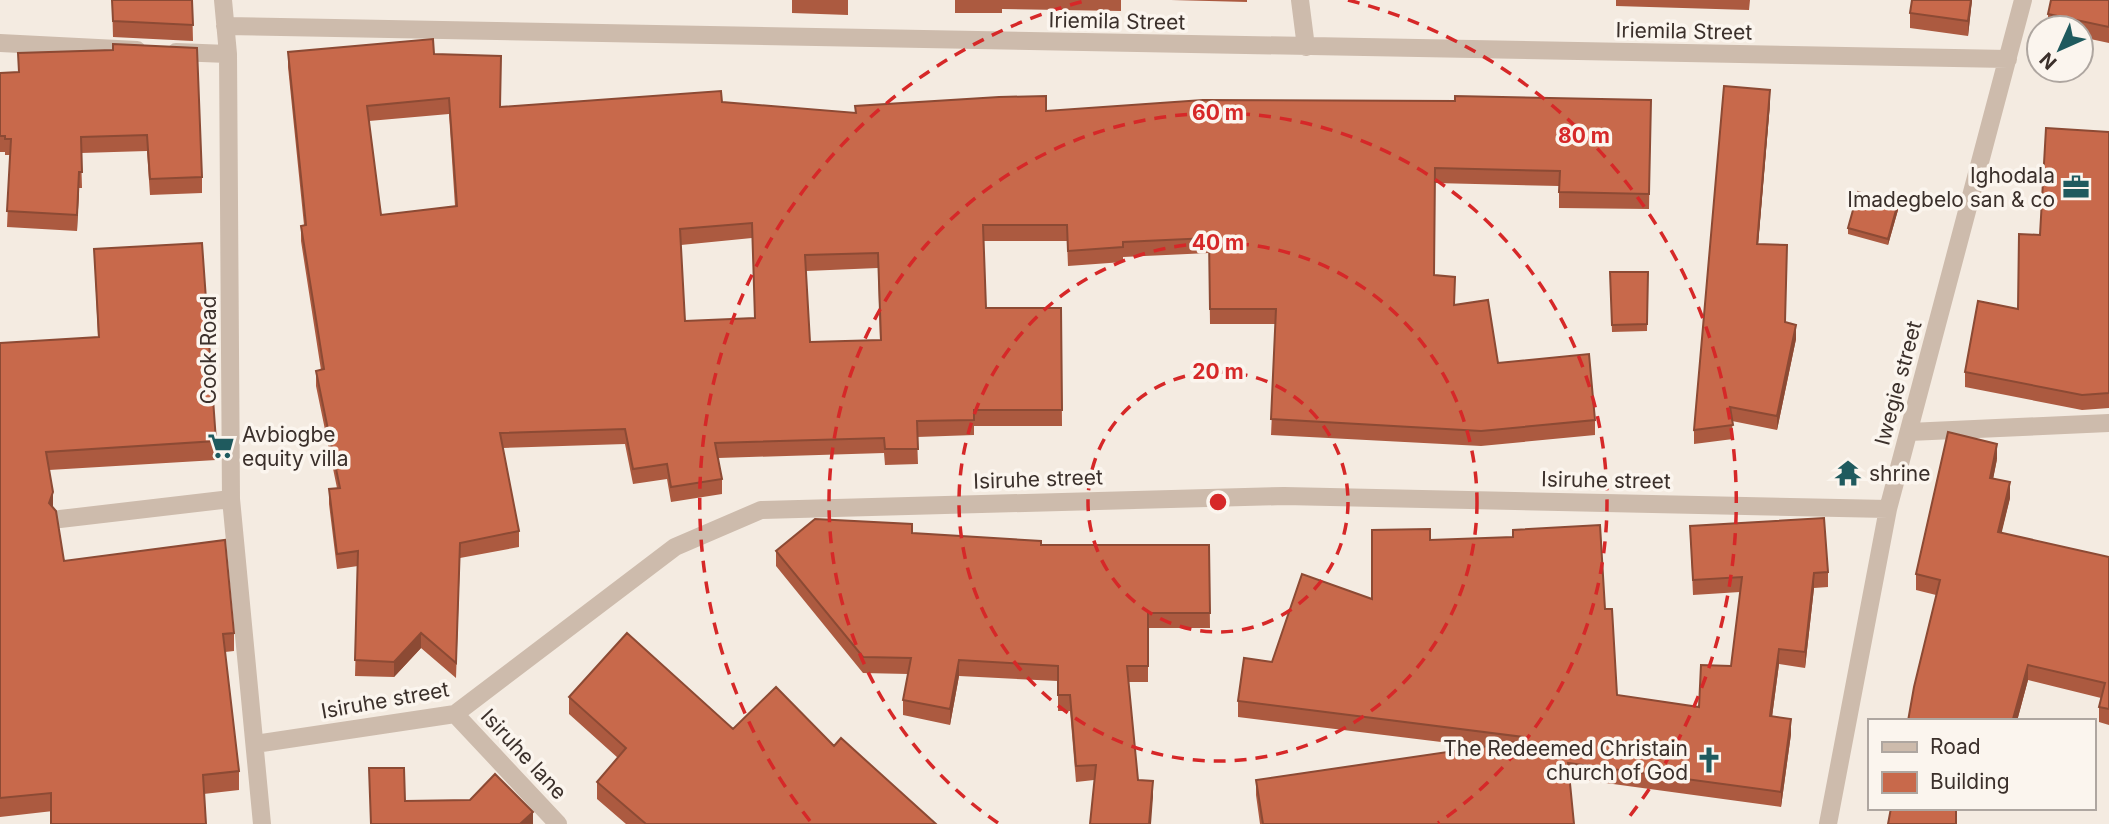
<svg xmlns="http://www.w3.org/2000/svg" width="2109" height="824" viewBox="0 0 2109 824" font-family="Inter,sans-serif">
  <style>
    .lines { fill: none; stroke-linecap: round; stroke-linejoin: round }
    .minor { stroke: #cdbbac; stroke-width: 18 }
    .wall { fill: #ac5a40; fill-rule: evenodd }
    .shaded-wall { fill: #8c4a34 }
    .building { fill: #c8694b; stroke: #8c4a34; stroke-width: 2; fill-rule: evenodd }
    .ring { fill: none; stroke: #d62828; stroke-width: 3.5; stroke-dasharray: 12 9 }
    .labels { text-anchor: middle; dominant-baseline: central; stroke-width: 7; stroke-linejoin: round; paint-order: stroke }
    .street-label { font-size: 21px; fill: #3b302b; stroke: #fbf5ee }
    .poi-label { font-size: 21px; fill: #3b302b; stroke: #fbf5ee; text-anchor: end }
    .centre { fill: #d62828; stroke: #fbf5ee; stroke-width: 3.5 }
    .ring-label { font-size: 21px; text-anchor: middle; font-weight: bold; fill: #d62828; stroke: #fbf5ee; stroke-width: 7; stroke-linejoin: round; paint-order: stroke }
  </style>
  <rect width="100%" height="100%" fill="#f4ebe1"/>
  <g class="lines">
    <path class="minor" d="M223 0 228 54 231 499 262 824
      M1300 0 1306 47
      M225 26 2008 59
      M0 43 137 50
      M176 52 228 54
      M1909 432 2109 423
      M60 519 231 499
      M455 714 558 824
      M255 744 455 714 675 547 761 510 1284 496 1888 509
      M1828 824 1888 509 2023 0"/>
  </g>
  <path class="wall" d="M112 0H192L193 41 113 37Z
    M792 0H848V15L792 13Z
    M955 0H1121V11L1002 9V13H955Z
    M1171 0H1247V2Z
    M1616 0H1750L1749 10 1616 6Z
    M1972 0 1968 36 1910 28V13Z
    M2109 0V43L2081 37V28H2048V14Z
    M113 50 202 177V193L150 195 147 151 81 153 82 188H79L77 231 7 227 10 155H5V152H0V73L18 72V53Z
    M288 52 434 54 501 107 722 102 855 113 1046 111 1455 101 1651 100 1649 209 1559 208V186L1435 183 1434 275 1454 305 1498 363 1595 420V435L1481 446 1271 435 1276 324H1210L1209 253 1123 257V262L1068 266 1067 241H983L986 308H1061L1062 426H974V435L917 437 918 464 885 465 884 453 718 458 722 479V494L671 502 667 479 633 484 625 444 503 448 519 531V547L460 558 456 678 421 648 394 677 355 676 358 566 337 569 329 504V489L337 488 316 386V371L321 370 301 241V226L304 225 288 67ZM449 114 455 206 381 215 369 121ZM752 238 755 318 685 321 681 245ZM878 268 880 340 810 342 806 271Z
    M1770 104 1758 244 1787 259 1785 323 1796 339 1777 430 1732 421 1733 439 1694 444V430Z
    M2109 132V408L2082 410 1965 387V372L2018 309 2040 235Z
    M1898 210 1888 245 1848 234V228Z
    M94 249 216 441V460L49 470 53 507 64 561 234 633V651L225 652 239 771V790L0 817V343L98 337Z
    M1610 272H1648L1647 331 1612 332Z
    M1997 459 1993 479 2010 498 2001 533 2109 557V725L2099 722V707L2101 698 2028 680 2017 721H1908L1936 595 1916 590V574Z
    M1690 526 1828 572V587L1814 588 1805 668 1779 664 1772 717 1791 734 1781 807 1569 778 1574 824H1260L1256 795V780L1482 747 1238 717V701L1272 662 1372 599 1430 540 1605 609 1617 695 1699 707 1731 666 1740 592 1693 595Z
    M912 533 1041 545H1209L1210 628H1148V682H1128L1138 780 1153 797 1094 780 1076 782 1070 711H1058V681L959 676 950 725 903 715V700L908 674 863 673 776 566V551Z
    M569 697 733 729 834 746 936 824H626L597 799V782L618 758 569 714Z"/>
  <path class="shaded-wall" d="M1971 0H1972L1968 36V21Z
    M1770 90V104L1757 258V244Z
    M79 172V188L77 231V215Z
    M1898 203V210L1888 245V239Z
    M1796 325V339L1777 430V416Z
    M1997 444V459L1990 494V478Z
    M2010 482V498L1998 548V532Z
    M53 492V510L49 503Z
    M1814 573V588L1805 668V652Z
    M421 633V648L394 677V662Z
    M1779 649V664L1770 732V716Z
    M959 660V676L950 725V709Z
    M2028 665V680L2017 721H2013Z
    M1791 719V734L1781 807V792Z
    M1153 781V797L1151 824H1149Z
    M533 812V824H520Z"/>
  <path class="building" d="M112 0H192L193 25 113 21Z
    M1912 0H1971L1968 21 1910 13Z
    M2051 0H2109V27L2048 14Z
    M433 39 434 54 501 56 500 107 721 91 722 102 856 113 855 106 999 97 1046 96V111L1203 100 1455 101V96L1651 100 1649 194 1559 192 1560 171 1435 168 1434 275 1455 277 1454 305 1488 300 1498 363 1589 354 1595 420 1481 431 1271 419 1276 309H1210L1209 238 1123 242V247L1068 251 1067 225H983L986 308H1061L1062 410H974V420L917 421 918 449H885L884 438 715 443 722 479 671 487 667 464 633 469 625 429 500 433 519 531 460 543 456 663 421 633 394 662 355 660 358 551 337 554 329 489 340 488 316 371 324 369 301 226 306 225 288 52ZM449 98 457 206 381 215 367 106ZM752 223 755 318 685 321 680 229ZM878 253 881 340 810 342 805 255Z
    M113 44 197 48 202 177 150 179 147 135 81 137 82 172H79L77 215 7 211 11 139H5V136H0V73L19 72 18 53 113 50Z
    M1724 86 1770 90 1757 244 1787 245 1785 322 1796 325 1777 416 1730 407 1733 425 1694 430Z
    M2046 128 2109 132V393L2082 395 1965 372 1978 301 2018 309 2019 234 2040 235Z
    M1858 192 1898 203 1888 239 1848 228Z
    M202 243 216 441 46 452 53 492 49 503 56 511 64 561 225 540 234 633 223 634 239 771 203 775 206 824H51V793L0 798V343L99 337 94 249Z
    M1610 272H1648L1647 324 1612 325Z
    M1948 432 1997 444 1990 478 2010 482 1998 532 2109 557V709L2099 707 2105 683 2028 665 2013 719 1981 721H1908L1914 687 1940 580 1916 574Z
    M1824 518 1828 572 1814 573 1805 652 1779 649 1770 716 1791 719 1781 792 1568 763 1574 824H1263L1256 780 1523 741V737L1238 701 1244 658 1272 662 1302 574 1372 599V530L1430 529V540L1513 537V530L1600 525 1605 609H1612L1617 695 1699 707 1701 665 1731 666 1742 577 1693 580 1690 526Z
    M815 519 912 524V533L1041 541V545H1209L1210 613H1148V666H1127L1138 780 1153 781 1149 824H1090L1096 765 1076 766 1070 695H1058V666L959 660 950 709 903 700 911 658 863 657 776 551Z
    M627 633 733 729 776 687 834 746 841 738 936 824H646L597 782 626 748 569 697Z
    M369 768H404L405 801 470 800 495 774 533 812 520 824H371Z
    M1891 808H1956V824H1888Z"/>
  <g class="ring">
    <circle cx="1218" cy="502" r="130"/>
    <circle cx="1218" cy="502" r="259"/>
    <path d="M998 823A389 389 0 1 1 1438 823"/>
    <path d="M810 821A518 518 0 0 1 1088 0M1348 0A518 518 0 0 1 1626 821"/>
  </g>
  <defs>
    <g id="office-bare" transform="scale(2.1)"><path d="M-6-3h4V-5.5h4V-3h4V5H-6ZM-1-4.5V-3h2v-1.5ZM-6 0V1H6V0Z" fill="#1f5a5e" stroke="#fbf5ee" stroke-width="2.5" paint-order="stroke"/></g>
    <g id="supermarket-bare" transform="scale(2.1)"><path d="M-6-5.5h2.5l.6 2H6L4.5 2H-2.5L-4.4-4H-6ZM-1.5 3.2a1.3 1.3 0 1 0 .1 0ZM3 3.2a1.3 1.3 0 1 0 .1 0Z" fill="#1f5a5e" stroke="#fbf5ee" stroke-width="2.5" paint-order="stroke"/></g>
    <g id="temple-bare" transform="scale(2.1)"><path d="M0-6L5-2H3V0L6.5 2.5H4V6H1.5V3h-3V6H-4V2.5H-6.5L-3 0V-2H-5Z" fill="#1f5a5e" stroke="#fbf5ee" stroke-width="2.5" paint-order="stroke"/></g>
    <g id="church-bare" transform="scale(2.1)"><path d="M-1.2-6h2.4v3.5h3.3v2.4h-3.3V6h-2.4V-.1h-3.3v-2.4h3.3Z" fill="#1f5a5e" stroke="#fbf5ee" stroke-width="2.5" paint-order="stroke"/></g>
  </defs>
  <g fill-rule="evenodd">
    <use href="#office-bare" x="2076" y="187"/>
    <use href="#supermarket-bare" x="221" y="446"/>
    <use href="#temple-bare" x="1848" y="473"/>
    <use href="#church-bare" x="1709" y="760"/>
  </g>
  <g class="labels">
    <g class="street-label">
      <text transform="translate(1117 21) rotate(1)">Iriemila Street</text>
      <text transform="translate(1684 31) rotate(1)">Iriemila Street</text>
      <text transform="translate(208 350) rotate(-90)">Cook Road</text>
      <text transform="translate(1898 383) rotate(-75)">Iwegie street</text>
      <text transform="translate(1038 479) rotate(-2)">Isiruhe street</text>
      <text transform="translate(1606 480) rotate(1)">Isiruhe street</text>
      <text transform="translate(385 700) rotate(-10)">Isiruhe street</text>
      <text transform="translate(524 754) rotate(47)">Isiruhe lane</text>
    </g>
    <g class="poi-label">
      <text x="2055" y="175">Ighodala<tspan x="2055" dy="24">Imadegbelo san &amp; co</tspan></text>
      <text x="242" y="434" text-anchor="start">Avbiogbe<tspan x="242" dy="24">equity villa</tspan></text>
      <text x="1869" y="473" text-anchor="start">shrine</text>
      <text x="1688" y="748">The Redeemed Christain<tspan x="1688" dy="24">church of God</tspan></text>
    </g>
  </g>
  <circle cx="1218" cy="502" r="10" class="centre"/>
  <g class="ring-label">
    <text x="1218" y="120">60 m</text>
    <text x="1584" y="143">80 m</text>
    <text x="1218" y="250">40 m</text>
    <text x="1218" y="379">20 m</text>
  </g>
  <rect x="1868" y="719" width="228" height="91" fill="#fbf5ee" stroke="#aea6a0" stroke-width="2"/>
  <rect x="1882" y="742" width="35" height="10" fill="#cdbbac" stroke="#aea6a0" stroke-width="2"/>
  <text x="1930" y="754" font-size="21" fill="#3b302b">Road</text>
  <rect x="1882" y="772" width="35" height="21" fill="#c8694b" stroke="#aea6a0" stroke-width="2"/>
  <text x="1930" y="789" font-size="21" fill="#3b302b">Building</text>
  <g transform="translate(2060 49) rotate(225)"><circle r="33" fill="#fbf5ee" stroke="#aea6a0" stroke-width="2"/>
  <path d="M0-5L12 26L0 18L-12 26Z" fill="#1f5a5e"/>
  <text y="-10" font-size="19" font-weight="bold" text-anchor="middle" fill="#3b302b">N</text>
  </g>
</svg>
